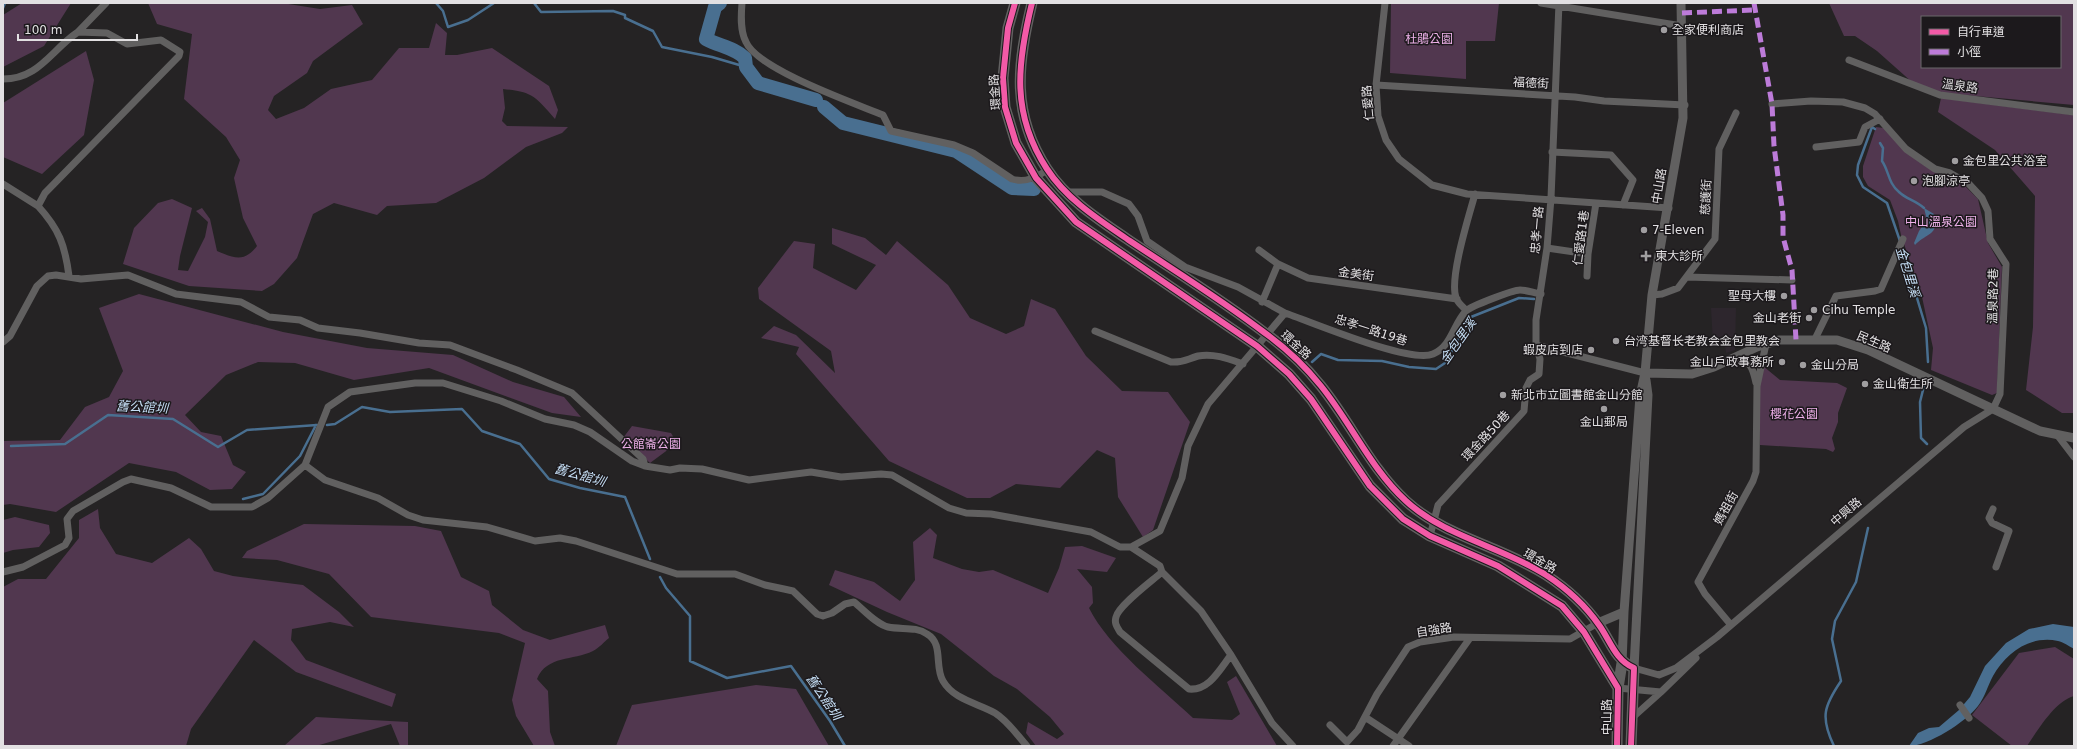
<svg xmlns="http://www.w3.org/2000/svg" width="2077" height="749" viewBox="0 0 2077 749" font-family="'DejaVu Sans','Noto Sans TC',sans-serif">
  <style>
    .built { fill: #2d262d }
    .green { fill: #51374f; fill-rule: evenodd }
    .water { fill: #496f90 }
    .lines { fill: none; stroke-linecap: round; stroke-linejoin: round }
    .stream { stroke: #496f90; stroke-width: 2.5 }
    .river { stroke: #496f90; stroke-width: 14 }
    .minor { stroke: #616060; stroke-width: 7 }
    .tertiary { stroke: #616060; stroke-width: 9 }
    .primary { stroke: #626161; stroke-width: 11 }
    .quiet { stroke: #bd7bd9; stroke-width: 5; stroke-dasharray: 10 5; stroke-linecap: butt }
    .cycleway-casing { stroke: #1c191c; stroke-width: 8 }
    .cycleway { stroke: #f35aa7; stroke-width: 6 }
    .poi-dot { fill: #a09ea0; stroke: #1c191c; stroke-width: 1.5 }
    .labels { text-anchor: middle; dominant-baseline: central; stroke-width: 3; stroke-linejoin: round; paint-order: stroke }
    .poi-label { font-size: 12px; fill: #e2e0e2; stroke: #1c191c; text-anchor: start }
    .park-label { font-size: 12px; fill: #efb1ea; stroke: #1c191c }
    .street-label { font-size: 12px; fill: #e2e0e2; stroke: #1c191c }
    .water-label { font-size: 13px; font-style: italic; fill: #c5def5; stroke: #1c191c }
  </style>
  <rect width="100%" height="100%" fill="#252324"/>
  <path class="built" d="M1711 308H1736L1735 350 1726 353 1725 344H1713Z"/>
  <path class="green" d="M22 3H71L44 46 3 67V15Z
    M148 3H282L320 9 352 5 363 24 313 61 307 73 274 96 268 110 276 119 304 108 331 89 372 80 399 48H429L436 23 447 33 445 55H457L492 48 549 86 558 110 555 119C535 96 533 92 503 89L505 108 502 121 507 126 568 127 562 133 526 147 484 178 436 203 387 206 377 215 334 203 313 214 297 258 274 284 262 291 189 286 123 264 134 228 158 203 172 199 192 208 180 256 178 270 188 271 205 237 208 222 196 211 202 208 210 219 217 251C234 258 244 263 257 246L243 218 234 178 240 160 226 137 184 99 192 34 157 24Z
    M1391 3H1499L1495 41H1466V79L1390 73Z
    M1829 3H2074V105L1942 93 1913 83 1877 51 1855 36H1844ZM1922 17H2060V67H1922Z
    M86 51 94 80 84 135 42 174 3 157V103Z
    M1941 98 2074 115V413H2062L2026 390 2033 327 2035 196 1995 150 1938 112Z
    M1876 127 1884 128 1913 157 1947 180 1950 177 1965 186 1978 199 1988 243 2002 267 1997 393 1992 395 1931 370 1933 348 1922 297 1901 235 1898 221 1890 200 1868 186 1863 177V166Z
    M832 228 865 238 886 255 897 241 948 285 970 318 1006 334 1024 326 1031 299 1055 309 1086 356 1122 391 1168 392 1190 422 1153 530 1143 537 1118 497 1115 458 1097 450 1060 488 1016 484 990 498H967L889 461 796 354 799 347 761 338 774 326 796 335 835 373 831 351 759 299 758 288 794 241 815 244 813 268 856 290 876 265 832 244Z
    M139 294 283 332 367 348 453 355 513 382 564 397 581 417 552 413 429 368 354 380 295 363 258 362 226 375 185 415 201 432 221 436 233 465 246 472 232 489 210 490 176 472 129 463 56 512 10 504 3 505V441L60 440 85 407 109 397 123 371 99 308Z
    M1763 366 1780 380 1837 383 1847 388 1838 413V422L1832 438 1835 449 1833 452 1826 449 1760 445V377Z
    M632 426 671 433 677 443 650 463 623 438Z
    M98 509 100 528 116 554 152 563 189 538 201 549 214 571 233 576 303 585 339 612 354 627 330 622 292 629 291 640 306 660 396 694 392 707 296 672 254 640 191 729 186 746H3V587L18 579H46L79 538V520Z
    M15 517 49 525 50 533 39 547 13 550 3 553V520Z
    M304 524 415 526 441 531 461 577 489 591 492 605 523 630 550 640 605 625 609 638C604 642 599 648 593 651 573 661 547 655 537 679L548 691 550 732 555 746H534L516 716 512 700 525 643 499 633 371 617 329 574 277 560 242 558 247 551Z
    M930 528 937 535 933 558 962 569 979 572 993 570 1048 593 1059 568 1065 547 1082 546 1116 558 1107 572 1077 569 1092 587 1093 603 1089 608C1109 648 1160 687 1193 718L1232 720 1240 714 1227 682 1236 676 1277 746H1036L1026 733 1028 722 1057 739 1064 734 1050 717 1017 689 994 676 941 634 887 612 829 585 835 570 874 582 900 601 915 580 913 542Z
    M2055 647 2074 659V696C2055 701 2038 730 2027 746H2012L1972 715 2019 653Z
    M756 685 796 689 829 746H616L632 705Z
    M316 717 408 722V746H400L391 724 316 746H284Z"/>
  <path class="water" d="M1924 208 1934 214C1940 236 1926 233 1915 245L1914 243 1919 231 1927 220Z
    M2053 624 2074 627V649C2069 646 2063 642 2058 641 2030 635 2006 653 1993 676 1988 685 1985 697 1978 706 1966 722 1928 746 1909 746L1918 733 1929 728 1939 727 1959 710 1970 697 1985 666 2006 643 2029 629Z"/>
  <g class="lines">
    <path class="stream" d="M436 3 443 11 448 27 468 20 494 3
      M534 3 541 12 613 11 625 15V18L653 31 662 47 712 57 746 67
      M3 8 5 3
      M1875 129 1872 127 1858 165 1857 175 1863 187 1887 203 1900 241
      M1880 143 1883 148 1882 161C1889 171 1888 183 1899 192 1906 199 1915 200 1924 208
      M1902 248 1926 328 1928 362
      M1312 362 1321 354 1338 360 1382 361 1409 367 1436 369 1445 363 1471 317 1519 298 1534 299
      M1924 386 1920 402 1921 438 1927 444
      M327 425 335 424 362 407 390 412 462 409 482 431 520 444 549 479 580 488 625 497 650 559
      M11 446 65 444 108 415 173 419 218 447 247 430 317 425
      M243 499 263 494 300 456 316 425
      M660 577 666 588 690 616V661L727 678 791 666 830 721 845 746
      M1834 746C1820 717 1824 706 1841 681L1832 639 1835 621 1856 582 1868 528"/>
    <path class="river" d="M720 3 715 7 706 39C719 46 735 48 745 58L746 67 758 83 816 100
      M824 107 843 123 956 151 1012 188 1034 189"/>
    <path class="minor" d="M742 3C741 15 740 31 746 42 757 69 854 103 883 115L891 131 954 145 973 153 1012 179C1025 183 1036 178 1047 170
      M1385 3 1376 85 1378 116 1386 140 1399 159 1432 185 1467 194 1669 208
      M1541 3 1682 26
      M1559 3 1551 198 1547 248 1536 320V345L1645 373
      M1849 60 1940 95 2074 112
      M3 79C39 79 51 50 78 32
      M1376 85 1575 97 1604 101 1685 105
      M1816 147 1859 142 1865 127 1880 119
      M1552 152 1611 155 1633 180 1623 205
      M3 184 38 206
      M1065 192H1102L1129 204 1138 216 1147 241 1185 267 1238 287 1285 313
      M1547 248 1588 254
      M1259 250 1278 264 1308 278 1457 299
      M69 276C65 245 59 229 38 206L45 193 179 56 180 52 161 40 127 44 107 33 78 32 106 3
      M1587 276 1588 254 1596 203
      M1687 277 1792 280
      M1652 295 1662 294 1678 288 1715 239 1719 149 1736 113
      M1262 302 1278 264
      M1466 310C1463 307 1458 303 1456 298 1449 278 1469 216 1475 194
      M1095 331 1171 362C1183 363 1187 359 1198 356 1214 353 1229 359 1243 364
      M1815 339 1836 296 1875 291 1881 289 1903 239
      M3 342 10 336 37 286 48 276 56 275 81 279 128 275 176 294 241 302 269 317 300 320 318 328 360 333 419 343 450 345 517 370 572 393 643 459 645 466
      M1736 358C1752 361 1753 370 1756 383
      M2058 436 2074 457
      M305 465 325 480 378 498 408 515 423 520 487 527 535 541 560 538 576 541 677 574H735L765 585 784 589 793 591 817 614 823 616 832 613 845 604 854 602C864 610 876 624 888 627 901 630 916 626 927 634 944 644 934 666 943 681 954 700 978 703 995 713 1008 721 1017 735 1027 746
      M1993 509 1989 518 1992 523 2009 531 1996 567
      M1430 536 1438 505 1524 411 1526 388 1530 380 1539 374 1540 359 1536 345
      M1131 547 1160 566 1162 572C1152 581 1119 605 1116 617 1114 623 1117 627 1120 632L1189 689C1209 691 1220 669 1231 655L1201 611 1162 572
      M3 572 23 567 65 545 69 538 67 519 73 511 123 482 131 479 171 488 211 507H252L268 498 305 465 328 407 350 392 415 383H443L501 401 545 419 574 425 590 432 632 461 645 466 670 470 680 468 702 469 749 480 811 472 841 477 881 474 892 475 949 508 966 513 991 514 1091 532 1120 547H1131L1160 531 1182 478 1188 446 1208 404 1285 313C1312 322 1410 364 1433 354 1452 346 1453 324 1466 311 1471 306 1513 290 1520 290 1527 290 1534 293 1541 294
      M1731 625 1705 594 1698 582 1753 481 1756 472 1757 386 1766 344
      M1231 655 1272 723 1293 746
      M1634 668 1659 675 1676 668 1717 637 1964 427 1993 409 2000 394 2006 264 1990 239 1988 211 1982 198 1969 184 1950 173 1935 169 1906 149 1875 114 1865 108 1843 102 1811 101 1772 104
      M1618 688 1661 692 1696 658
      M1960 705 1969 718
      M1365 717 1409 746
      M1632 718 1661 692
      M1330 725 1347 742 1358 730 1377 694 1408 647 1420 642 1454 637 1570 639 1598 623
      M1393 746 1470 638"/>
    <path class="tertiary" d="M1645 373 1692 374 1714 367 1757 347 1779 340H1837L1868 350 2040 431 2074 438
      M1598 623 1624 612
      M1622 663 1624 612 1640 396 1645 373 1652 295 1683 118 1681 3
      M1634 668 1648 395 1646 380"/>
    <path class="primary" d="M1015 3 1008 28 1003 78 1005 107 1016 143 1036 178 1076 222 1257 346 1289 374 1311 399 1370 486 1403 519 1430 536 1498 566 1562 606 1584 632 1618 688
      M1032 3C1017 64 1011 114 1047 169 1067 200 1101 221 1130 241 1175 271 1222 300 1265 333 1286 348 1305 366 1321 386 1351 423 1371 469 1406 501 1445 537 1503 547 1546 575 1566 588 1585 605 1599 625 1610 640 1615 660 1634 668L1631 746
      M1617 746 1618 688 1622 663"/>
    <path class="quiet" d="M1754 3 1772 104 1774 146 1783 215V237L1792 270 1796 340
      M1682 13 1754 10"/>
    <g class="cycleway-casing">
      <path id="cycleway" d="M1015 3 1008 28 1003 78 1005 107 1016 143 1036 178 1076 222 1257 346 1289 374 1311 399 1370 486 1403 519 1430 536 1498 566 1562 606 1584 632 1618 688 1617 746
        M1032 3C1017 64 1011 114 1047 169 1067 200 1101 221 1130 241 1175 271 1222 300 1265 333 1286 348 1305 366 1321 386 1351 423 1371 469 1406 501 1445 537 1503 547 1546 575 1566 588 1585 605 1599 625 1610 640 1615 660 1634 668L1631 746"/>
    </g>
    <use href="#cycleway" class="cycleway"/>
  </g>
  <g class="poi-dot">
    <circle cx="1664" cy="30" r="4"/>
    <circle cx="1955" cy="161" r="4"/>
    <circle cx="1914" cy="181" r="4"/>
    <circle cx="1644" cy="230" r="4"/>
    <path d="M1644 250h4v4h4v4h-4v4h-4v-4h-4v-4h4z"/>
    <circle cx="1784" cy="296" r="4"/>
    <circle cx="1814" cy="310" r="4"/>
    <circle cx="1809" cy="318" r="4"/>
    <circle cx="1616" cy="341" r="4"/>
    <circle cx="1591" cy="350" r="4"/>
    <circle cx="1782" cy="362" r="4"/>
    <circle cx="1803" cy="365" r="4"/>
    <circle cx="1865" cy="384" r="4"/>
    <circle cx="1503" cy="395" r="4"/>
    <circle cx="1604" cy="409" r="4"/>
  </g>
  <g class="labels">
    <g class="poi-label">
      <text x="1672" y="30">全家便利商店</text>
      <text x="1963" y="161">金包里公共浴室</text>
      <text x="1922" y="181">泡腳涼亭</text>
      <text x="1652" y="230">7-Eleven</text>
      <text x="1655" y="256">東大診所</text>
      <text x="1776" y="296" text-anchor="end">聖母大樓</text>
      <text x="1822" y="310">Cihu Temple</text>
      <text x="1801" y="318" text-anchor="end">金山老街</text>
      <text x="1624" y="341">台湾基督长老教会金包里教会</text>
      <text x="1583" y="350" text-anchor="end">蝦皮店到店</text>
      <text x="1774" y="362" text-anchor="end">金山戶政事務所</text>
      <text x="1811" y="365">金山分局</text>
      <text x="1873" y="384">金山衛生所</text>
      <text x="1511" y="395">新北市立圖書館金山分館</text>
      <text x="1604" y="422" text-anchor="middle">金山郵局</text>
    </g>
    <g class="park-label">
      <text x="1429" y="39">杜鵑公園</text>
      <text x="1941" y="222">中山溫泉公園</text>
      <text x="1794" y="414">櫻花公園</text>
      <text x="651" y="444">公館崙公園</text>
    </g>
    <g class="street-label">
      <text transform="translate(1531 83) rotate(3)">福德街</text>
      <text transform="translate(1960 86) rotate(8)">溫泉路</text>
      <text transform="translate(995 92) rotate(-94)">環金路</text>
      <text transform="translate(1368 103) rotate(-95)">仁愛路</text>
      <text transform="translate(1659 186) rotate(-81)">中山路</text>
      <text transform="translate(1706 197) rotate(-88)">慈護街</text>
      <text transform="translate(1537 230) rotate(-85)">忠孝一路</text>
      <text transform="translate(1581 238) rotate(-83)">仁愛路1巷</text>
      <text transform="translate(1356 274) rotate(8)">金美街</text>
      <text transform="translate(1993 296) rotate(-89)">溫泉路2巷</text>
      <text transform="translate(1371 330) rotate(18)">忠孝一路19巷</text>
      <text transform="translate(1874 342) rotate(23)">民生路</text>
      <text transform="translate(1296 345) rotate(42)">環金路</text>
      <text transform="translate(1486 436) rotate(-47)">環金路50巷</text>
      <text transform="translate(1726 508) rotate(-61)">媽祖街</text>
      <text transform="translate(1846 512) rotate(-41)">中興路</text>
      <text transform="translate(1540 561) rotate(30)">環金路</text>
      <text transform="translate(1434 630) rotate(-9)">自強路</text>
      <text transform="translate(1607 717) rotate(-90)">中山路</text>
    </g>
    <g class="water-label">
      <text transform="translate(1908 272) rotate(73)">金包里溪</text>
      <text transform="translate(1458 341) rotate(-55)">金包里溪</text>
      <text transform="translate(142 407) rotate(3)">舊公館圳</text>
      <text transform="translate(580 475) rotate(16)">舊公館圳</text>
      <text transform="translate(824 697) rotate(56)">舊公館圳</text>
    </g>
  </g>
  <rect width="2077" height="749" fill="none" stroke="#e2e0e2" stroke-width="8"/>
  <rect x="1921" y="16" width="140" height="52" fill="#1c191c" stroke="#6b696b"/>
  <rect x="1929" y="29" width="20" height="6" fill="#f35aa7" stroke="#6b696b"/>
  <text x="1957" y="36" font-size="12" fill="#e2e0e2">自行車道</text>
  <rect x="1929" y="49" width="20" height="6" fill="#bd7bd9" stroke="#6b696b"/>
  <text x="1957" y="56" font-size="12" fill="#e2e0e2">小徑</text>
  <path d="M18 34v6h119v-6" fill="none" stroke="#e2e0e2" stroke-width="2"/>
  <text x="24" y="34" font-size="12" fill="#e2e0e2" stroke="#1c191c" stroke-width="3" paint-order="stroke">100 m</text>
</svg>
